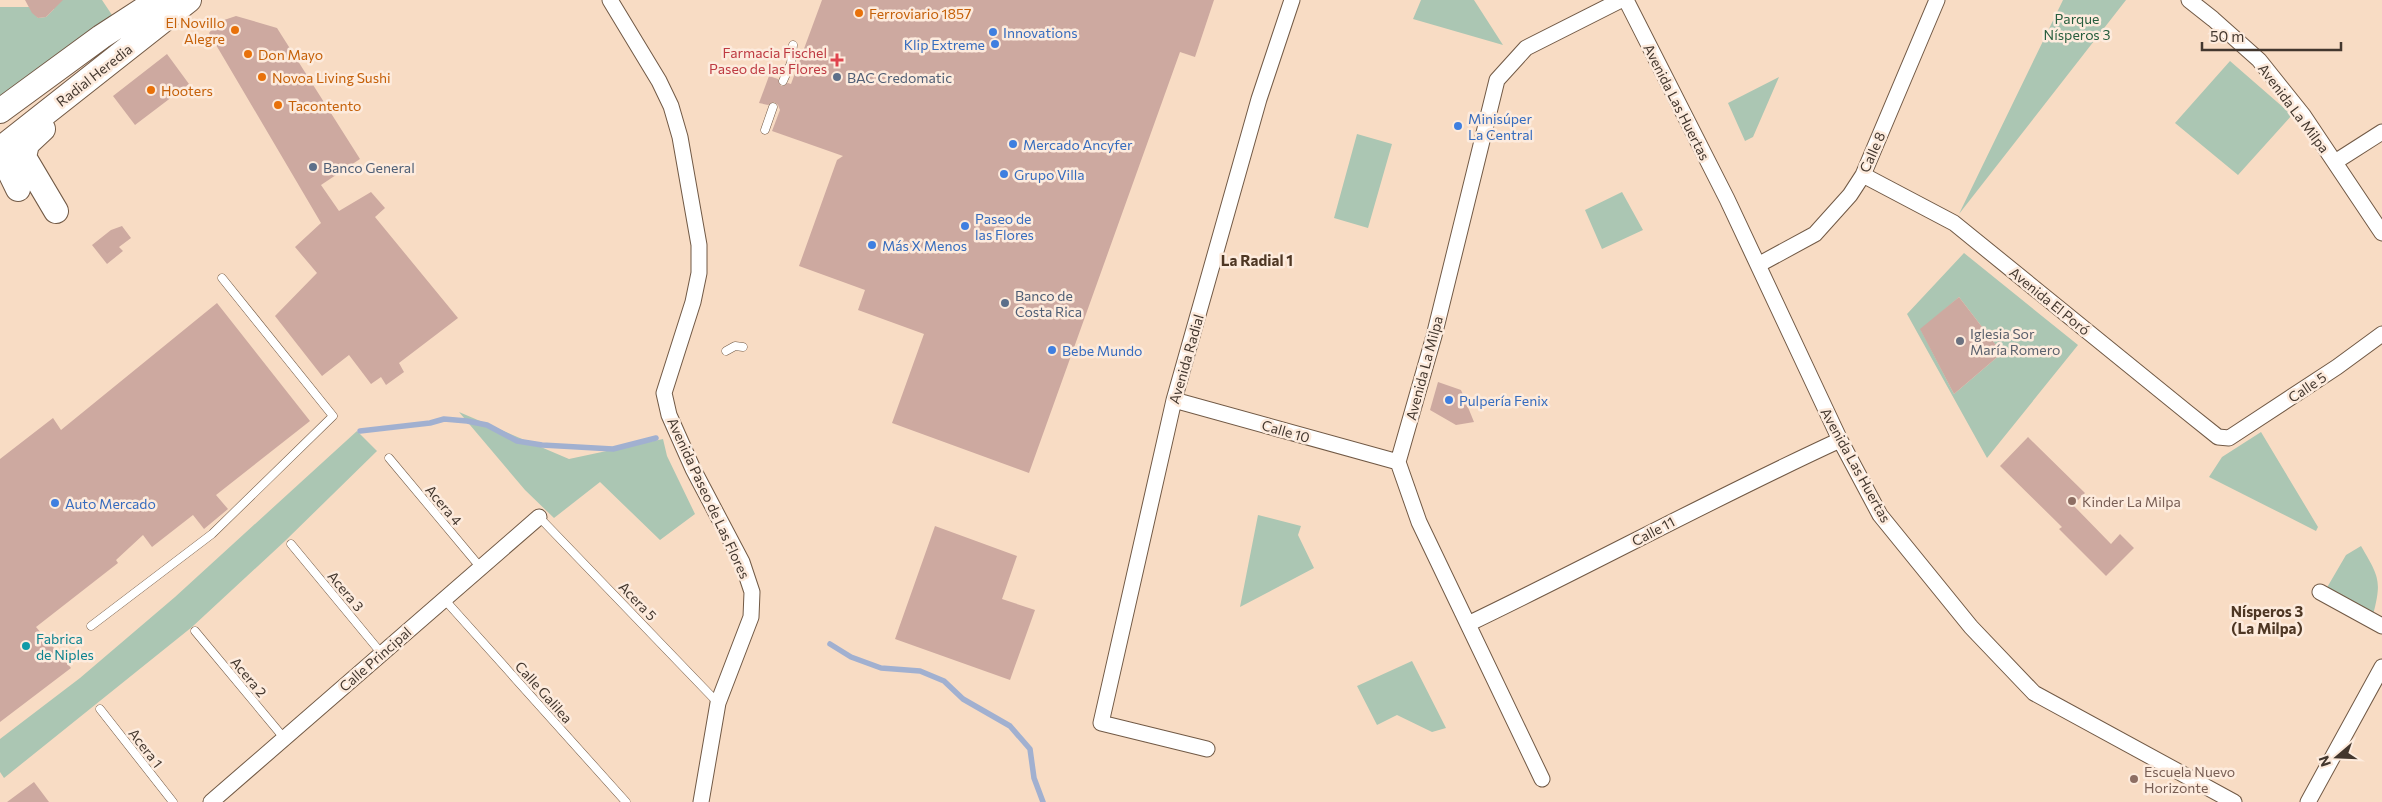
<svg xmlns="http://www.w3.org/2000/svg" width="2382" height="802" viewBox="0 0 2382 802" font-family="Commissioner,sans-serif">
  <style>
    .green { fill: #abc6b3; fill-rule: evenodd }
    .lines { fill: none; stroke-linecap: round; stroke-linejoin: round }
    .stream { stroke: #a1b0d0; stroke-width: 5.5 }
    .building { fill: #cda9a0 }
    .lane-casing { stroke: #715945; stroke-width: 9 }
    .street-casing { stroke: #715945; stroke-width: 17 }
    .primary-casing { stroke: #715945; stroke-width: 26 }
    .lane { stroke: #fff; stroke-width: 8 }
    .street { stroke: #fff; stroke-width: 15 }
    .primary { stroke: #fff; stroke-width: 24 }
    .food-dot { fill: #e8710a; stroke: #fdebdd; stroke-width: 2 }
    .shop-dot { fill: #3f7fe0; stroke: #fdebdd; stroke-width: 2 }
    .health-dot { fill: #e0444e; stroke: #fdebdd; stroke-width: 2 }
    .service-dot { fill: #5c6f8a; stroke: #fdebdd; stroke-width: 2 }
    .worship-dot { fill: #6b7280; stroke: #fdebdd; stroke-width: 2 }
    .education-dot { fill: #8d6e63; stroke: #fdebdd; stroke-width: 2 }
    .culture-dot { fill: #0f9aa8; stroke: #fdebdd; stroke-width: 2 }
    .labels { text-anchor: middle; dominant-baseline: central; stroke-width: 5; stroke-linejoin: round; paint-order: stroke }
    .food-label { font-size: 14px; fill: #c56008; stroke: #fdebdd; text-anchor: start }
    .park-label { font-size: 14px; fill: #275e3e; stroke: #fdebdd }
    .shop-label { font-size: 14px; fill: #366cbe; stroke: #fdebdd; text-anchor: start }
    .health-label { font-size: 14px; fill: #be3a42; stroke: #fdebdd; text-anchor: end }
    .street-label { font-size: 14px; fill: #43372e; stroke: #fdebdd }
    .service-label { font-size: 14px; fill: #4e5e75; stroke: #fdebdd; text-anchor: start }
    .worship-label { font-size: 14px; fill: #5b616d; stroke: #fdebdd; text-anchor: start }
    .education-label { font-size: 14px; fill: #785e54; stroke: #fdebdd; text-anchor: start }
    .culture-label { font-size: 14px; fill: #0d838f; stroke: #fdebdd; text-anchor: start }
    .neighbourhood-label { font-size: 15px; font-weight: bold; fill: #4e3724; stroke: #fdebdd }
  </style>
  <rect width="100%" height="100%" fill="#f8dcc4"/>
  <path class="green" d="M54 0H102L112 15 0 97V7H29L38 18 46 17 54 9Z
    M1421 0H1474L1503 45 1413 19Z
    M2063 0H2126L1959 214Z
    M2230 61 2292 115 2238 175 2175 123Z
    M1779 77 1753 137 1745 141 1728 103Z
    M1357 134 1392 144 1368 228 1334 218Z
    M1622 192 1643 230 1602 249 1585 210Z
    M1964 253 2078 345 1987 458 1907 314ZM1959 297 2002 353 1954 394 1921 330Z
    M459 412 569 459 663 439 667 456 695 514 660 540 600 482 554 518 525 490Z
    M357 431 377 451 285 541 192 627 4 778 0 772V739L80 678 175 597Z
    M2261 432 2318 527 2316 531 2209 477 2222 457Z
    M1258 515 1301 526 1298 535 1314 568 1240 607Z
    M2361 546C2379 577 2382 580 2373 615L2325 591 2346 555Z
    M1412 661 1446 728 1432 732 1397 715 1377 725 1357 686Z"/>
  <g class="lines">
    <path class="stream" d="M360 431 430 423 444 419 467 421 487 425 517 441 542 445 613 449 656 438
      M830 644 851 657 881 668 920 671 944 681 963 699 1010 726 1030 749 1034 778 1043 802"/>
  </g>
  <path class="building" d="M25 0H63L46 17 38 18 32 13Z
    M822 0H1214L1195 57 1180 52 1029 473 892 423 924 334 858 310 865 290 799 266 837 160 843 156 772 131 780 110 778 105 774 102 768 105 759 103 769 76 778 79 781 86 788 83 791 84Z
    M236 16 277 28 360 159 321 185 339 211 371 192 385 208 375 217 458 318 399 363 404 372 386 385 381 377 371 384 349 355 322 376 275 316 317 273 295 247 321 223 209 33 218 22Z
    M167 54 189 84 135 125 113 96Z
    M122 226 131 238 119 247 123 251 107 264 92 245 111 230Z
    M1959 297 2002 353 1954 394 1920 329Z
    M217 303 310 421 216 495 228 509 204 529 193 515 152 547 143 535 116 560 118 563 36 627 71 668 0 722V459L53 418 61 430Z
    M1438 382 1461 390 1474 422 1456 425 1430 410Z
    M2028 437 2085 493 2073 505 2111 544 2120 534 2134 548 2106 576 2059 529 2062 527 2000 466Z
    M935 526 1017 556 1002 599 1035 610 1010 680 895 639Z
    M34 782 49 802H7Z"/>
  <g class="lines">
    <g class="lane-casing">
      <path id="lane" d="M783 81 791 63 793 45
        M765 130 773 107
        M726 351 735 346 743 347
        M389 458 481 568
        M539 517 718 703
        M291 544 382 654
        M444 599 626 802
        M91 626 212 534 333 416 222 278
        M195 631 284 738
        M100 709 173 802"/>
    </g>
    <g class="street-casing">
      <path id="street" d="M610 0 659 81 671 106 680 137 699 245V273L693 302 664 393 669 415 693 469 742 562 752 592 751 617 718 703 701 802
        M1626 0 1727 199 1840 440 1880 515 1971 627 2034 693 2234 802
        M2189 0 2213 19 2259 60 2303 115 2382 233
        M2335 162 2382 132
        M1863 175 1954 223 2188 413 2218 437 2229 438 2337 367 2382 334
        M1758 265 1815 234 1850 195 1863 175 1937 0
        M1174 400 1398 462
        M2320 592 2382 626
        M1468 624C1593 564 1714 498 1840 440
        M1207 749 1101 723 1174 400 1259 99 1292 0
        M1542 779 1419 522 1398 462 1434 336 1497 80 1526 48 1621 0
        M211 802 539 517
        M2308 802 2382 667"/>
    </g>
    <g class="primary-casing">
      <path id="primary" d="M0 111 101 37 158 0
        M43 129 27 144 24 157 56 211
        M0 149 189 0
        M0 152 18 189"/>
    </g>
    <use href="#lane" class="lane"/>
    <use href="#street" class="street"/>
    <use href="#primary" class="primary"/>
  </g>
  <g class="food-dot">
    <circle cx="859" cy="13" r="5"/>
    <circle cx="235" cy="30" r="5"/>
    <circle cx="248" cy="54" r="5"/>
    <circle cx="262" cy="77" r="5"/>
    <circle cx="151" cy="90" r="5"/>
    <circle cx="278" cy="105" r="5"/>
  </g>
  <g class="shop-dot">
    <circle cx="993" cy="32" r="5"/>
    <circle cx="995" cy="44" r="5"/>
    <circle cx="1458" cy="126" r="5"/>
    <circle cx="1013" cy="144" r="5"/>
    <circle cx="1004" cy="174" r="5"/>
    <circle cx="965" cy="226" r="5"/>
    <circle cx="872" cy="245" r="5"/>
    <circle cx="1052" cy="350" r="5"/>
    <circle cx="1449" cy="400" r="5"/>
    <circle cx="55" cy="503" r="5"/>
  </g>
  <path class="health-dot" d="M834.5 52.5h5v5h5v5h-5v5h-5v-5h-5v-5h5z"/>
  <g class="service-dot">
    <circle cx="837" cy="77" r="5"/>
    <circle cx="313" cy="167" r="5"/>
    <circle cx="1005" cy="303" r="5"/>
  </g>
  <circle class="worship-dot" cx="1960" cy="341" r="5"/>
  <g class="education-dot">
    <circle cx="2072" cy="501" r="5"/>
    <circle cx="2134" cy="779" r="5"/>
  </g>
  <circle class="culture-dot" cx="26" cy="646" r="5"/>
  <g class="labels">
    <g class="food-label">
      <text x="869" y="13">Ferroviario 1857</text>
      <text x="225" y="22" text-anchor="end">El Novillo<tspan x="225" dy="16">Alegre</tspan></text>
      <text x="258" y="54">Don Mayo</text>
      <text x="272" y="77">Novoa Living Sushi</text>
      <text x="161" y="90">Hooters</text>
      <text x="288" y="105">Tacontento</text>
    </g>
    <g class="park-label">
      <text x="2077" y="18">Parque<tspan x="2077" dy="16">Nísperos 3</tspan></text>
    </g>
    <g class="shop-label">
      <text x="1003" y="32">Innovations</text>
      <text x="985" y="44" text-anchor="end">Klip Extreme</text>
      <text x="1468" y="118">Minisúper<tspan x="1468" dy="16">La Central</tspan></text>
      <text x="1023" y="144">Mercado Ancyfer</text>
      <text x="1014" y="174">Grupo Villa</text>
      <text x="975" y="218">Paseo de<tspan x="975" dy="16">las Flores</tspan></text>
      <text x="882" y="245">Más X Menos</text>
      <text x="1062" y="350">Bebe Mundo</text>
      <text x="1459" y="400">Pulpería Fenix</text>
      <text x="65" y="503">Auto Mercado</text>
    </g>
    <g class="health-label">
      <text x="827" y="52">Farmacia Fischel<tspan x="827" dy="16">Paseo de las Flores</tspan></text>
    </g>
    <g class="street-label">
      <text transform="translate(94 75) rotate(-38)">Radial Heredia</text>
      <text transform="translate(1677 102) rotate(63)">Avenida Las Huertas</text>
      <text transform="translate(2294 108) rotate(53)">Avenida La Milpa</text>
      <text transform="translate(1872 152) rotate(-66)">Calle 8</text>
      <text transform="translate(2050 301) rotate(39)">Avenida El Poró</text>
      <text transform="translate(1186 359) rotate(-74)">Avenida Radial</text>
      <text transform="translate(1424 368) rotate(-75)">Avenida La Milpa</text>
      <text transform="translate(2307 387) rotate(-34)">Calle 5</text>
      <text transform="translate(1286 431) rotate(16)">Calle 10</text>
      <text transform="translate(1856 465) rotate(61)">Avenida Las Huertas</text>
      <text transform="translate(709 498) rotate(65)">Avenida Paseo de Las Flores</text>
      <text transform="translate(444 505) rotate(50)">Acera 4</text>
      <text transform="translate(1653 531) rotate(-28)">Calle 11</text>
      <text transform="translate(346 591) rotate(50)">Acera 3</text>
      <text transform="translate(638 601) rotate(46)">Acera 5</text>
      <text transform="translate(375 659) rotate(-41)">Calle Principal</text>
      <text transform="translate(249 677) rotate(50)">Acera 2</text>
      <text transform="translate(544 692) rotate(48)">Calle Galilea</text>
      <text transform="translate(146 748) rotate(52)">Acera 1</text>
    </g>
    <g class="service-label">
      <text x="847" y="77">BAC Credomatic</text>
      <text x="323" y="167">Banco General</text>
      <text x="1015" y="295">Banco de<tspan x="1015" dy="16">Costa Rica</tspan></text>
    </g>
    <g class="worship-label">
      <text x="1970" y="333">Iglesia Sor<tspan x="1970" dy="16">María Romero</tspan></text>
    </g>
    <g class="education-label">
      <text x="2082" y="501">Kinder La Milpa</text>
      <text x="2144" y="771">Escuela Nuevo<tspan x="2144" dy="16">Horizonte</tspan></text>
    </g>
    <g class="culture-label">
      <text x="36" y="638">Fabrica<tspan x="36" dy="16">de Niples</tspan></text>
    </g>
    <g class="neighbourhood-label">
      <text x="1257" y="260">La Radial 1</text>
      <text x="2267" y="611">Nísperos 3<tspan x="2267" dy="17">(La Milpa)</tspan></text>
    </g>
  </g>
  <g transform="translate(2337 757) rotate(251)" stroke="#fdebdd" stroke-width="4" paint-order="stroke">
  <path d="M0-4L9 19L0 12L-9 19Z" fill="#43372e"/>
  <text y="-8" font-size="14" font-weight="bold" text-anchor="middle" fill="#43372e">N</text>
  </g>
  <path d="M2202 42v8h139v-8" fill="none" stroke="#43372e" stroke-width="2.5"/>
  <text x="2210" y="42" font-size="15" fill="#43372e" stroke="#fdebdd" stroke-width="4" paint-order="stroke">50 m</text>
</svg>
